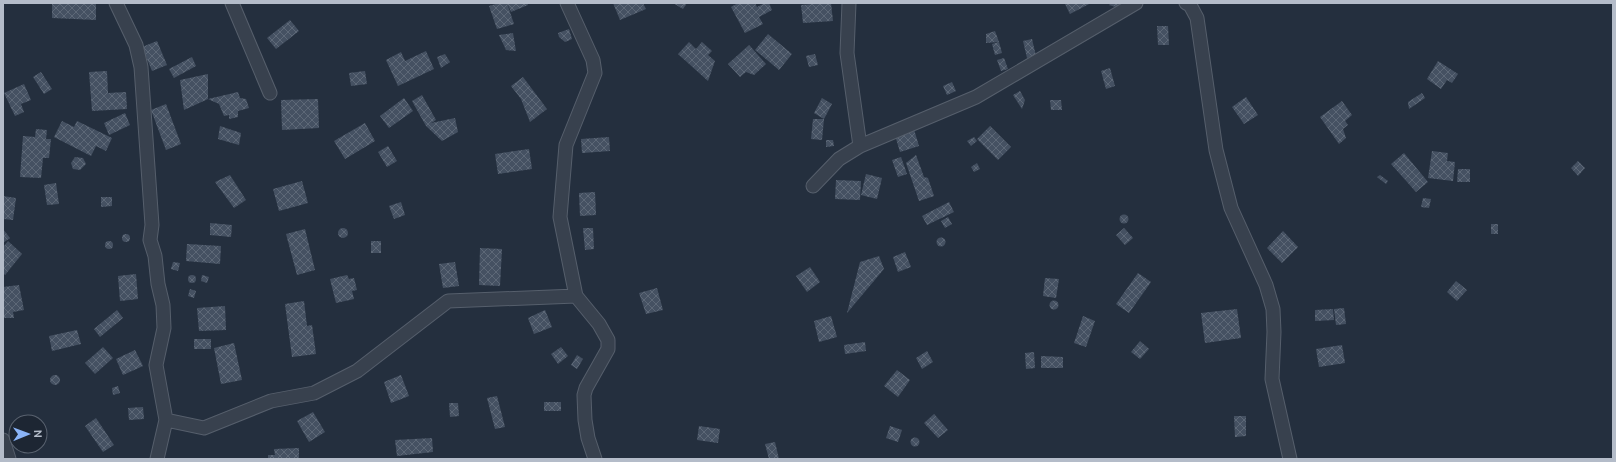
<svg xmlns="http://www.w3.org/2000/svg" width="1616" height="462" viewBox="0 0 1616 462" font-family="Ubuntu,sans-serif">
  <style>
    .building { fill: url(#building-cross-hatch) }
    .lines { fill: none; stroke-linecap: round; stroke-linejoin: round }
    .minor-casing { stroke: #565f6c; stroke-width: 15 }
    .minor { stroke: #38414e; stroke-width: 13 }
  </style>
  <defs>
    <pattern id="building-cross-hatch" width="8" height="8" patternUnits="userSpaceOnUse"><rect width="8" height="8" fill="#455162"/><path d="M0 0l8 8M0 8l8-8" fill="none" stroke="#5d6877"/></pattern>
  </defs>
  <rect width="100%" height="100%" fill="#242f3e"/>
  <path class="building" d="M52 3H96V20L52 18Z
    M499 3H507L514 24 497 29 489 6Z
    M507 3H527L528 5 511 12Z
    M613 3H643L646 9 620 20Z
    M673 3H687L683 9Z
    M738 3H755L757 7 765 3H769L772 10 759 17 763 24 745 33 731 7Z
    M823 3H831L833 21 803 23 801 5Z
    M1067 3H1091L1070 14 1065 4Z
    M1111 3H1122L1119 8 1109 5Z
    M290 20 299 31 276 49 267 38Z
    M1157 26H1168L1169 45H1158Z
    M569 29 572 39 565 42 559 37 558 33Z
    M995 31 999 42 986 43V34Z
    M513 33 516 51 506 50 499 35Z
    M768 34 792 54 779 70 755 50Z
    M1032 39 1036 56 1027 58 1023 41Z
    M157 41 167 65 152 71 142 47Z
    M689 42 696 49 702 42 712 51 708 55 715 61 708 81 678 54Z
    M999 42 1002 53 995 55 992 44Z
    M749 45 766 64 754 75 746 72 740 77 728 64Z
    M426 51 434 69 398 86 386 60 401 52 405 61Z
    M445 54 450 62 441 68 437 57Z
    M815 54 818 65 809 67 806 56Z
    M192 57 196 66 174 78 169 69Z
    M1004 58 1008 69 1001 71 997 60Z
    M1438 61 1458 74 1452 83 1447 80 1441 89 1427 79Z
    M1110 68 1115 86 1106 89 1101 71Z
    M107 71 108 93 126 92 127 109 92 111 89 72Z
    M365 71 367 84 351 86 349 73Z
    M41 72 52 89 44 94 33 77Z
    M208 74V99L184 110 180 80Z
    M523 77 547 109 530 122 521 99 511 86Z
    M952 82 956 91 947 95 943 86Z
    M24 84 31 100 21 104 24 112 15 116 4 93Z
    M1020 91 1025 100 1022 109 1013 95Z
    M238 92 240 98 246 99 249 108 238 111V117L229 119V115L224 116 219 104 208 99Z
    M1422 93 1425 98 1409 109 1408 102Z
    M422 95 436 120 431 123 455 118 458 132 442 141 426 126 412 101Z
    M1246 97 1258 115 1244 124 1232 107Z
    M404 98 413 111 389 128 380 116Z
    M822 98 832 104 824 119 814 113Z
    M318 99 319 128 282 130 281 100Z
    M1050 100H1061L1062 110H1051Z
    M1342 101 1352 115 1345 121 1348 125 1343 129 1346 138 1339 144 1320 117Z
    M166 104 181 144 166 150 151 110Z
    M125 113 130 125 109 135 104 123Z
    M813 119H824L822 140 811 139Z
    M62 121 74 127 77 121 112 138 106 151 96 146 91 156 54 137Z
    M365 123 375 141 345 159 334 141Z
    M220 126 241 133 239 145 218 139Z
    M913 126 919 146 900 152 894 132Z
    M990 126 1011 147 998 160 977 139Z
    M36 129 47 130 46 139H51L49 158H43L41 178 20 177 23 136 35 137Z
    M609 137 610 151 582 153 581 139Z
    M974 137 977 141 971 146 967 141Z
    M826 140H833L834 146 826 147Z
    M388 146 397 161 387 167 378 152Z
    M529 149 532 169 498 174 495 154Z
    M1432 151 1448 153 1447 161 1455 162 1453 181 1428 178Z
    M1404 153 1428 182 1416 192 1391 164Z
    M916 155 924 177 928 178 934 196 919 201 906 163Z
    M75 157 83 158 86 164 80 170 73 169 71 163Z
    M901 157 907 174 898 177 892 160Z
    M1578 161 1585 168 1578 176 1571 168Z
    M977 163 980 169 974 172 971 167Z
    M1458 169H1470V182H1457Z
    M866 174 882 178 877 199 861 195Z
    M230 175 246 200 234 208 215 182Z
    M1380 175 1388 181 1386 184 1377 177Z
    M836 180 861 181 860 200 835 199Z
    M302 181 308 203 279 211 273 189Z
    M56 183 59 204 47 205 44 185Z
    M595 192 596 215 580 216 579 193Z
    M3 196 16 198 13 220 3 219Z
    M101 197H112V206L101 207Z
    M1423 198 1431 199 1429 208 1421 207Z
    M401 202 405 215 394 219 389 206Z
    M949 202 954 212 927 225 922 216Z
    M1119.5 219a4.5 4.5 0 1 1 9 0a4.5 4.5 0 1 1-9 0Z
    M948 217 952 224 945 228 941 221Z
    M210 223 232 225 231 237 210 235Z
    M1491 224H1498V234H1491Z
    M338 233a5 5 0 1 1 10 0a5 5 0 1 1-10 0Z
    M583 228H593L594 249 585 250Z
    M1124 228 1133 238 1125 245 1116 235Z
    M3 229 10 238 3 243Z
    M305 229 315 270 297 275 286 234Z
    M1283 231 1298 247 1282 263 1267 248Z
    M122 238a4 4 0 1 1 8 0a4 4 0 1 1-8 0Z
    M936.5 242a4.5 4.5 0 1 1 9 0a4.5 4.5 0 1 1-9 0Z
    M8 241 22 254 5 275 3 273V247Z
    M371 241H381V253H371Z
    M105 245a4 4 0 1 1 8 0a4 4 0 1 1-8 0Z
    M187 244 221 246 220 264 186 261Z
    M480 248 502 249 500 286 479 285Z
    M905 252 911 267 898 272 893 257Z
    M879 256 884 269 847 313 860 262Z
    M173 262 180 263 178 271 171 269Z
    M455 262 459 286 443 288 439 264Z
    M810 267 820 282 807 292 796 276Z
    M1138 273 1151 282 1129 313 1116 304Z
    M136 274 138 299 120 301 118 276Z
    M202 275 209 277 207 283 201 281Z
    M347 275 349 279 354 278 357 290 352 291 354 299 336 303 330 279Z
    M188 279a4 4 0 1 1 8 0a4 4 0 1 1-8 0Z
    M1045 278 1059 279 1056 298 1043 296Z
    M1456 281 1467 290 1457 301 1447 292Z
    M19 285 24 310 13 312 14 318H3V287Z
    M657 288 663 310 646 314 639 293Z
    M190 289 196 291 194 298 188 296Z
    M1049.5 305a4.5 4.5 0 1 1 9 0a4.5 4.5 0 1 1-9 0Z
    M304 301 307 326 312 325 316 354 292 357 285 304Z
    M225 306 226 330 199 331 197 308Z
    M1344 308 1346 324 1336 325 1334 309Z
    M1237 309 1241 338 1205 343 1201 313Z
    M1333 309 1334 320 1315 321V310Z
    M117 310 123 318 100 337 94 329Z
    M545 310 552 327 534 334 528 318Z
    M831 316 837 337 819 342 814 321Z
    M1083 316 1095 321 1086 347 1074 343Z
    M77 330 81 344 52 351 49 336Z
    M194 339H211V349H194Z
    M1140 341 1149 349 1140 359 1131 352Z
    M865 342 866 351 845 354 844 345Z
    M234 343 242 380 221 384 214 348Z
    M1342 345 1345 363 1319 367 1316 349Z
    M103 347 113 358 95 374 85 363Z
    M561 347 568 356 558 364 551 354Z
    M135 350 143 366 123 375 116 359Z
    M927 351 933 362 922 369 916 358Z
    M1034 352 1035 368 1026 369 1025 353Z
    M577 355 583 359 577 369 571 365Z
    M1041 356 1063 357V368H1041Z
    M897 370 910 380 898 397 884 386Z
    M50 380a5 5 0 1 1 10 0a5 5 0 1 1-10 0Z
    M401 375 409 396 391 403 384 382Z
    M118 386 120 393 113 395 112 388Z
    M497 396 505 427 495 429 487 398Z
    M544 402H561V411H544Z
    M449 403H458L459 416 450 417Z
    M143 407 144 419 129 420 128 408Z
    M313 412 325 432 309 442 297 421Z
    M934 414 948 430 938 438 924 423Z
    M1234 416H1246V436L1235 437Z
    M96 418 114 445 103 452 85 426Z
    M699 426 720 429 718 443 697 440Z
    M890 426 902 430 898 442 886 438Z
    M910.5 442a4.5 4.5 0 1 1 9 0a4.5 4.5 0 1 1-9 0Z
    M432 438 433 452 397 456 395 440Z
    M775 442 779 459H769L765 444Z
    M299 448V459H268V455H275L274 449Z"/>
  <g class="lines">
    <g class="minor-casing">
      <path id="minor" d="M116 3 136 45 141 67 152 225 150 240 155 256 158 284 163 305 164 328 156 365 166 420 157 459
        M232 3 270 93
        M567 3 593 60 595 73 566 145 560 217 576 296 599 324 608 340V349L586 388 584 395 585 420 588 438 595 459
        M849 3 847 53 860 146
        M1186 3 1190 5 1197 18 1216 150 1231 208 1266 285 1273 309 1274 332 1272 379 1290 459
        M813 186 839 159 860 146 976 97 1136 3
        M166 420 204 428 271 401 314 393 357 371 448 301 576 296
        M3 440 9 459"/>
    </g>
    <use href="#minor" class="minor"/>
  </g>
  <rect width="1616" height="462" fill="none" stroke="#b4bcc9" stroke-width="8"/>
  <g transform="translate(28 434) rotate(89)"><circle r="19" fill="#1d2633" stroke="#59626f"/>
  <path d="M0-3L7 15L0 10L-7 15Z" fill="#8ab4f8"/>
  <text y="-6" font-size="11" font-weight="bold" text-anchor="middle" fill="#b4bcc9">N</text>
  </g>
</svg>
